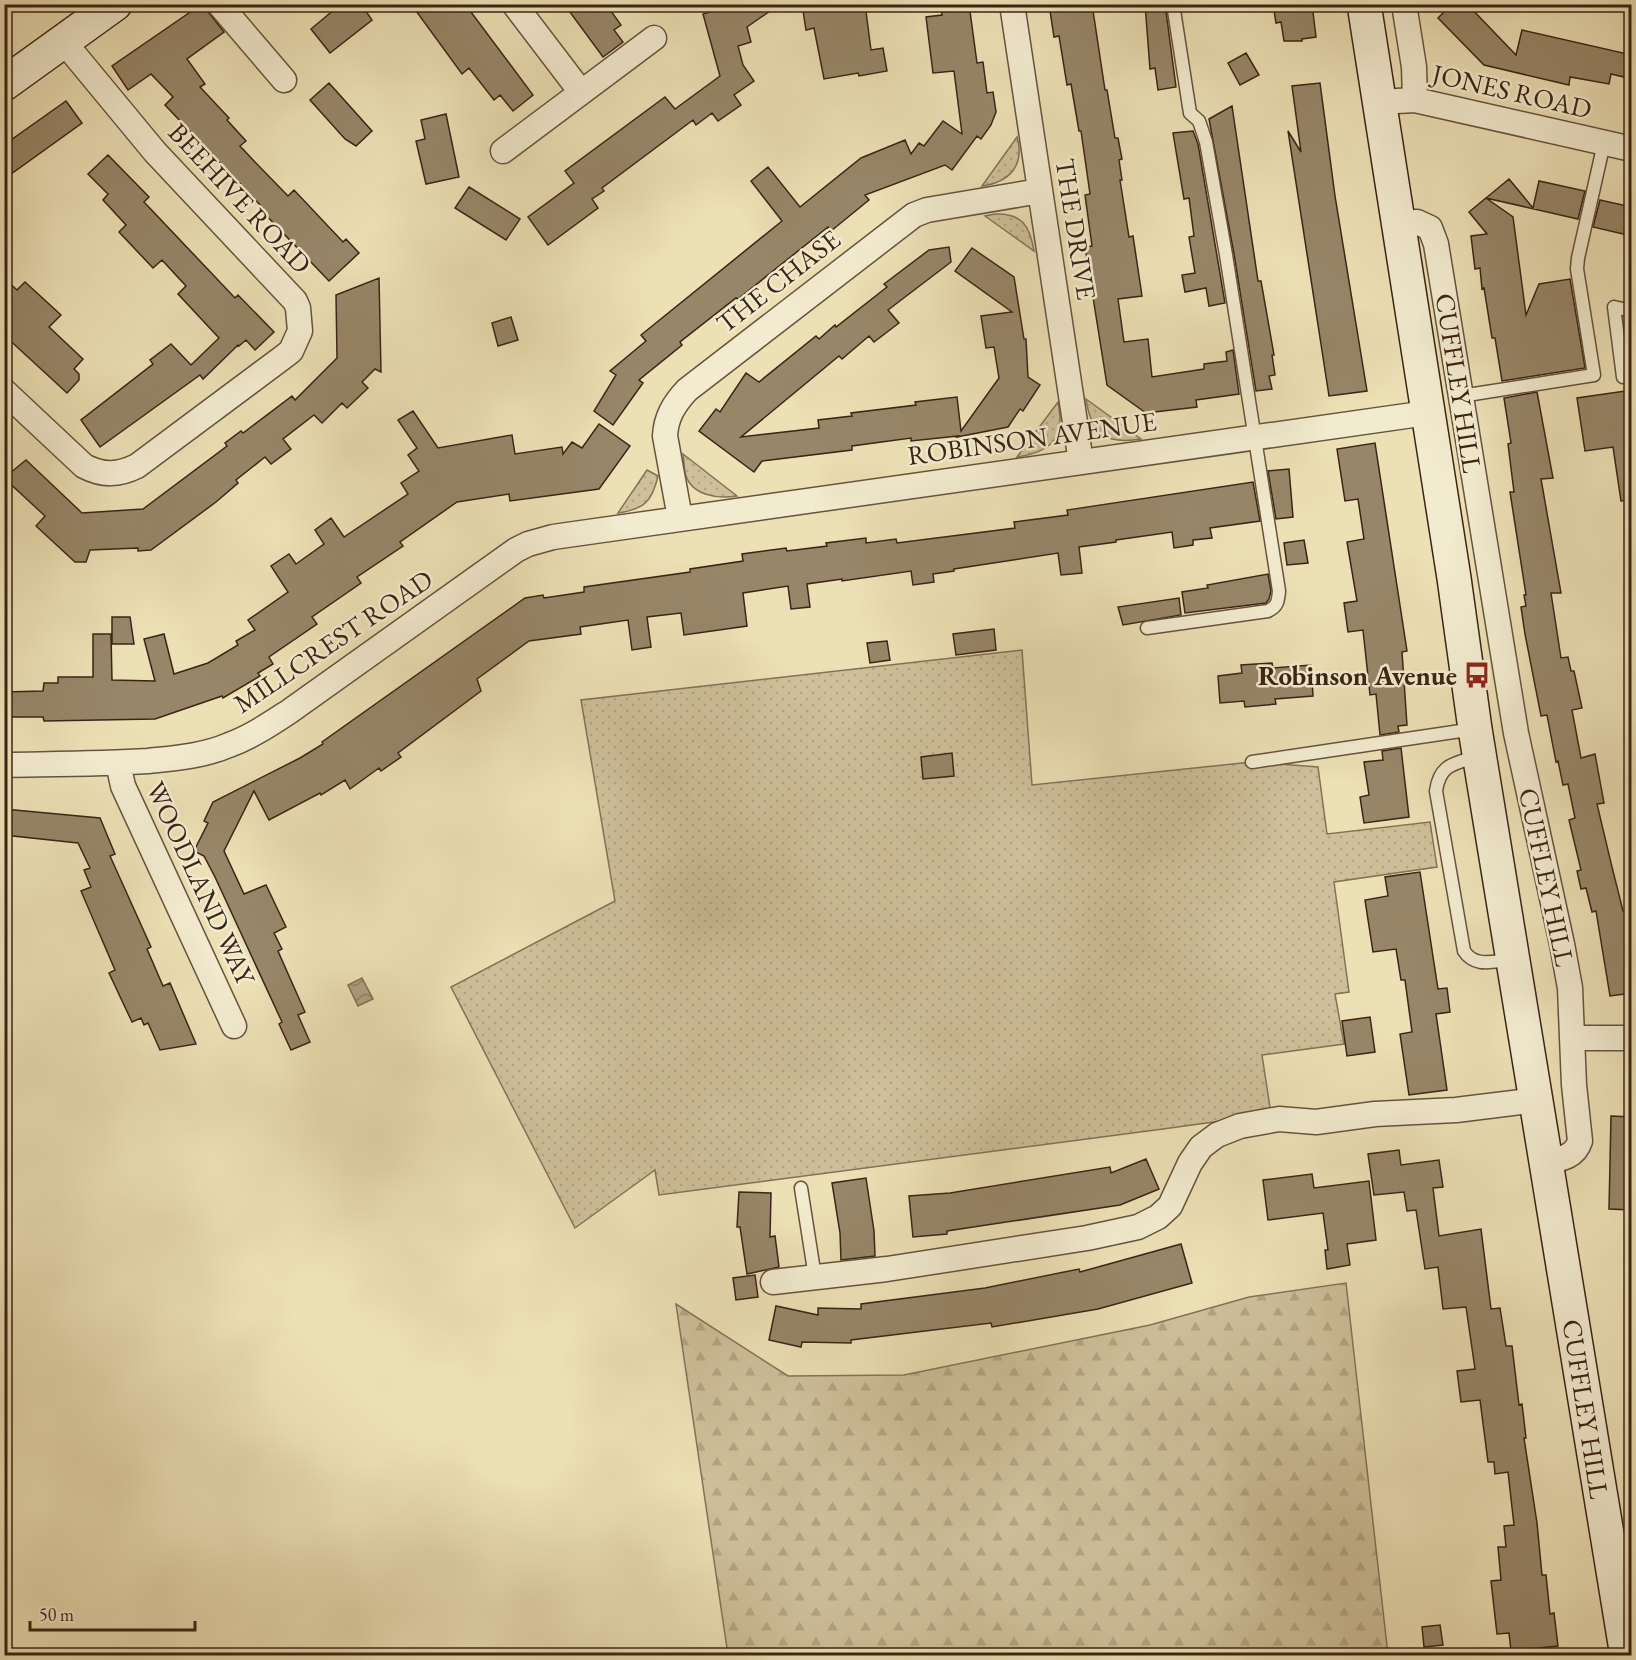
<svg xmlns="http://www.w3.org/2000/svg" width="1636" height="1660" viewBox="0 0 1636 1660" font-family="'EB Garamond',serif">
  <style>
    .grass { fill: url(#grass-dots); stroke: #847258; stroke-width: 1.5 }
    .forest { fill: url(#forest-firs); stroke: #847258; stroke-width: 1.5 }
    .water { fill: url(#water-waves); stroke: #816e55; stroke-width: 1.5 }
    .building { fill: #978668; stroke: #3b2415; stroke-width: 1.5 }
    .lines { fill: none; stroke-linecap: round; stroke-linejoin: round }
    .lane-casing { stroke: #67533d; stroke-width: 15 }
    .street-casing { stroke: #67533d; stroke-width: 27 }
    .secondary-casing { stroke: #3b2415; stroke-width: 36 }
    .lane { stroke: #f3ebcf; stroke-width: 12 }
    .street { stroke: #f3ebcf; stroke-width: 24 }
    .secondary { stroke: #f3ebcf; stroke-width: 33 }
    .labels { text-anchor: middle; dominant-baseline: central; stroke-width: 5; stroke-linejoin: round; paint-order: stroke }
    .street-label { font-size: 27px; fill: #3b2415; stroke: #f3ebcf }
    .poi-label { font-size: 27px; font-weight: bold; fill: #3b2415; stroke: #f3ebcf; text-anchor: end }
  </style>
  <defs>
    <pattern id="grass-dots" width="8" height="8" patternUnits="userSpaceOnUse" patternTransform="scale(1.5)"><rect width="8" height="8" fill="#cec09a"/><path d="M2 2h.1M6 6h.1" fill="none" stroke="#b2a584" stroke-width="1.8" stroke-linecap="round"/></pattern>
    <pattern id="forest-firs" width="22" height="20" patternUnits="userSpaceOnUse" patternTransform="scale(1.5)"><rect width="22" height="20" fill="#cec09a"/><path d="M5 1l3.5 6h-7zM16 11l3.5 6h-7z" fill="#b2a584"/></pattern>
    <pattern id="water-waves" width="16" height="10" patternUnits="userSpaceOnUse" patternTransform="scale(1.5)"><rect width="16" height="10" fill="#b0a07f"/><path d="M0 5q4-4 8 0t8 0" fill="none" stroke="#908267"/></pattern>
  </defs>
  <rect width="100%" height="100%" fill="#ece0b5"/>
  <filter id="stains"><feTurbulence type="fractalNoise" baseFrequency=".00333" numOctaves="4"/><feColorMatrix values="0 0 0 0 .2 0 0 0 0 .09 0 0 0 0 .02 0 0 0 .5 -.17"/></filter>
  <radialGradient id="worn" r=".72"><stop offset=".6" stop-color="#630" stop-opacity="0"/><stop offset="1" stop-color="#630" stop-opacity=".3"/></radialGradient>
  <path class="grass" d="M1017 137C1025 165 1010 182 982 186Z
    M995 214C1022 213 1030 226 1034 251L985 216Z
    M1086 399 1141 439C1106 445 1091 434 1086 399Z
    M1058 402C1066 438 1051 452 1017 457Z
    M683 454 737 496C718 499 691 496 685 473 684 467 684 460 683 454Z
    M647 470 658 476C652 502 644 509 618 513Z
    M1022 650 1032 785 1252 762 1318 767 1327 834 1430 822 1437 867 1334 882 1349 992 1335 994 1344 1044 1262 1055 1271 1114 1163 1129 659 1195 655 1170 575 1228 451 987 615 901 581 700Z"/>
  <path class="forest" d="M1346 1283 1388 1655H728L676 1304 788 1376 904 1375 1150 1325 1249 1297Z"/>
  <path class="water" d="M362 978 373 999 358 1006 348 985Z"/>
  <path class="building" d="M202 4 224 32 187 59 205 84 200 87 229 118 227 120 246 141 240 146 254 161 288 196 294 190 343 242 346 239 359 253 329 281 261 210 263 208 165 105 173 97 151 74 128 90 112 66Z
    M341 4H361L372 20 330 53 311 29Z
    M411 4H465L533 95 513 111 500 95 494 100 469 68 462 74Z
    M564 4H606L621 25 614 30 623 42 603 57Z
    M738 4H780L747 27 751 42 738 46 743 65 754 81 734 95 741 105 718 121 712 113 696 125 693 120 602 188 604 191 592 199 598 208 548 245 528 217 574 183 565 171 665 97 675 109 720 76 703 14Z
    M802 4H865L871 50 883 48 887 71 859 76 858 73 824 79 814 28 806 30Z
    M940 4H969L977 63 983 62 987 93 993 92 996 112 991 125 981 139 977 136 952 170 945 165 865 195 869 200 831 231 828 227 738 299 736 298 680 342 682 345 639 380 643 383 613 425 594 411 616 375 610 371 646 341 641 335 782 221 751 181 768 167 800 207 861 158 905 140 911 154 919 143 924 146 943 121 962 134 954 71 933 73 926 17 942 15Z
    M1049 4H1092L1105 90H1107L1115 138H1118L1122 159 1119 160 1122 180H1120L1129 237 1133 236 1142 296 1118 299 1124 342 1148 339 1152 377 1204 369V364L1227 361 1226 352 1233 350 1239 394 1196 400 1197 407 1146 413 1107 385 1085 247 1092 246 1085 195 1090 194 1081 131H1079L1071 84 1067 85 1059 36 1054 37Z
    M1145 4H1165L1176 87 1158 90 1155 68 1150 69Z
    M1273 4H1312L1316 37 1302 39V41H1284L1281 22 1276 23Z
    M1452 4H1467L1516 55 1522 30 1632 55V79L1611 74 1609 84 1570 77 1569 85 1484 65 1438 18Z
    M1246 53 1259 75 1240 85 1228 63Z
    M329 83 372 131 356 146 345 139 310 100Z
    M1320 83 1335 196 1367 391 1329 396 1288 131 1301 152 1292 86Z
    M66 101 82 123 4 179V145Z
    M1232 106 1258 281H1261L1274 355H1272L1275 375 1269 376 1272 389 1256 391 1234 254 1209 119Z
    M446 114 459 177 426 184 416 141 425 139 421 120Z
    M1193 131 1198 144 1225 303 1209 306 1206 288 1185 292 1182 275 1195 273 1189 237 1194 236 1189 198 1184 199 1173 133Z
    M108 155 149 197 144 202 235 298 238 295 274 332 255 350 246 340 239 346 238 345 203 379 200 375 100 447 81 420 153 364 150 360 171 344 191 365 219 338 178 294 186 286 162 260 153 268 119 232 126 225 103 200 108 194 88 174Z
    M1509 179 1533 208 1539 181 1585 191 1578 219 1486 198Z
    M469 187 520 219 506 240 455 208Z
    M1486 198 1513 217 1526 315 1539 284 1570 279 1585 368 1502 381 1495 338H1492L1484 288 1482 289 1480 268 1475 269 1471 236 1487 234 1469 212Z
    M1600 200 1632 207V236L1593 227Z
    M949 247 951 262 888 310 899 323 874 342 869 336 842 359 839 356 741 437 819 428 818 420 852 416 851 413 916 405 915 402 957 397 961 431 999 378 994 347 986 348 981 316 1012 312 955 271 972 248 1014 277 1024 339H1026L1028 377 1040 385 1023 411 1020 409 1008 427 957 437 958 436 911 441V438L852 446V450L762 461 754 472 699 431 716 409 720 412 746 373 759 382 816 336 819 339 835 325 836 327 887 287 884 284 929 250Z
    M4 278 17 290 25 282 61 315 49 327 83 359 74 369 79 374V380L67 393 4 335Z
    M379 278 381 372 375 369 362 382 368 388 347 408 342 403 322 423 314 415 283 439 291 449 271 464 265 457 236 480 238 483 216 502 151 550 138 551V548L90 550 86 562H75L36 526 45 516 4 478 26 460 82 513 143 509 227 446 225 443 241 431 243 433 292 396 295 400 337 358 336 295Z
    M511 317 518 340 498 346 492 323Z
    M1632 390V500L1621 501 1613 447 1585 451 1577 398Z
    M1537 392 1553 478 1541 479 1561 593H1551L1561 658 1568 657 1571 671H1574L1582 708 1572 710 1581 758 1595 754 1604 803 1597 804 1611 863 1623 911 1632 910V993L1610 996 1596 911 1592 912 1586 888 1581 889 1577 871 1581 870 1569 820 1575 818 1568 784 1563 785 1558 761 1556 762 1547 715 1541 716 1525 634 1521 607 1526 606 1524 595H1526L1510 492H1514L1508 444 1511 443 1504 398Z
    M413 411 438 448 512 435 515 454 562 447 563 454 572 442 582 448 599 424 630 446 599 489 510 501 509 494 457 502 400 542 403 546 357 577 361 583 312 617 317 624 269 657 273 664 258 673 260 676 223 698 222 696 155 719 44 721 43 717H4V692L43 691 44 683H58V677H93V634H111L112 680 155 681 144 639 164 634 174 674 208 663 238 645 236 641 255 630 248 620 288 592 271 566 289 554 296 564 324 544 315 530 331 518 344 537 408 494 401 483 419 471 408 455 417 448 398 420Z
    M1375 443 1407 651 1402 652 1407 725 1398 726 1399 732 1380 735 1376 694 1370 695 1363 630 1348 632 1344 603 1357 601 1347 542 1364 539 1358 499 1345 501 1337 449Z
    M1289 469 1293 517 1276 519 1268 471Z
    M1253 482 1260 521 1210 528 1212 538 1193 540V545L1174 548 1172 532 1116 540V542L1079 547 1082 573 1061 575 1058 553 954 569V571L933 574 934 582 913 585 911 571 842 581V579L807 584 810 607 791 609 788 586 743 593 747 626 684 635 681 613 647 617 651 647 632 650 628 620 580 627 581 634 529 641 477 679 481 691 398 753 401 757 381 771 379 768 350 789 345 780 321 795 320 793 269 820 254 791 224 851 244 894 266 885 286 927 274 933 282 949 278 951 305 1012 298 1015 310 1042 291 1050 279 1024 282 1022 215 877 204 856 194 851 208 823 204 821 213 802 300 758 323 744 322 742 525 598 543 595 544 598 584 592V587L690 572V569L743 561 742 554 786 548 787 551 827 546 826 543 866 538V543L896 539 897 543 1015 528 1014 522 1068 515 1067 510Z
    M1304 540 1308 563 1287 565 1284 543Z
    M1268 574 1271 591 1269 599 1266 603 1185 613 1182 592 1208 588 1207 585Z
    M1179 598 1181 615 1123 625 1118 607Z
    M112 617H130L134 644H112Z
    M994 629 996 650 956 655 953 634Z
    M887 641 890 660 870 663 867 643Z
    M1272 663 1273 668 1311 665 1313 696 1275 699 1276 704 1245 707 1244 701 1220 703 1218 676 1242 673 1241 665Z
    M1401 748 1409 817 1364 823 1360 797 1369 795 1364 762 1383 760 1382 751Z
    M952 753 954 776 923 779 921 757Z
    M4 809 100 818 115 854 110 856 151 947 147 949 163 986 170 983 196 1044 160 1050 148 1023 144 1025 141 1018 132 1022 109 973 115 970 81 891 91 887 84 870 90 868 78 843 4 835Z
    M1420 872 1438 989 1447 988 1450 1012 1436 1014 1447 1090 1409 1095 1400 1034 1412 1032 1405 980H1401L1396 949 1373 952 1365 900 1388 896 1385 877Z
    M1370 1017 1375 1052 1347 1056 1342 1021Z
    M1611 1116 1632 1117V1210L1609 1209Z
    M1399 1150 1401 1165 1439 1160 1443 1187 1433 1188 1439 1236 1481 1229 1491 1309 1500 1308 1506 1346H1512L1519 1405 1522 1404 1526 1438H1524L1537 1523 1542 1575H1546L1550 1614 1554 1613 1558 1646 1511 1651 1509 1633 1497 1634 1491 1581 1501 1580 1498 1547H1506L1504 1526 1514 1525 1508 1472 1495 1474 1494 1462H1488L1480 1400 1461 1402 1457 1371 1475 1369 1466 1307 1443 1309 1438 1267 1425 1269 1416 1210 1407 1211 1404 1192 1374 1195 1368 1154Z
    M1146 1159 1159 1189 1120 1205 947 1231V1234L913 1237 909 1196 950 1193 1110 1167 1111 1173Z
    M1312 1174 1314 1188 1369 1181 1376 1240 1347 1244 1350 1265 1327 1269 1325 1250H1328L1323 1213 1268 1220 1263 1180Z
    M866 1178 874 1231 875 1256 841 1260 840 1233 832 1183Z
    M739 1192 771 1193 770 1237 775 1236 779 1267 747 1274 740 1227H737Z
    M1181 1244 1192 1283 1098 1309 992 1327 991 1323 851 1340V1343L802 1342 801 1347 769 1340 776 1306 818 1315V1308L861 1309V1304L985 1288 1079 1269 1080 1272Z
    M755 1275 758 1297 736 1300 733 1278Z
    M1440 1625 1443 1645 1424 1647 1422 1627Z"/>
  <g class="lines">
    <g class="lane-casing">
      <path id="lane" d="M1623 377 1614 307 1632 311
        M1461 396 1594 375 1577 269 1578 258 1604 143
        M1147 628 1268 611C1278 606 1278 601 1279 591L1226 255 1206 142 1199 121 1190 113 1173 4
        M1478 756C1455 764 1440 763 1436 791L1464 951C1475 968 1493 961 1511 960
        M1252 762 1474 729
        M801 1188 815 1277"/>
    </g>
    <g class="street-casing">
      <path id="street" d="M219 4 284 80
        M514 4 581 92
        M1012 4 1081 462
        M1404 4 1414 67 1415 100
        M1379 102 1415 100 1632 149
        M503 151 654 38
        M1398 223 1417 222 1430 228 1436 244 1516 733 1562 944 1570 988 1574 1085 1580 1141C1575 1157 1561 1159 1546 1162
        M4 391 84 466C103 476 119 475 137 466L282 358 291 351 300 331 298 308 295 301 155 152 64 42
        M680 518 665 436C666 417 674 404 687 390L914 215 927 210 1040 191
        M118 763 123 786 234 1026
        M4 765C52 764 100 764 148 761 175 758 204 756 229 745 251 737 270 724 290 711L516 550 528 544 553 537 1427 413
        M1572 1038H1632
        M773 1282 887 1269 1087 1238 1138 1227 1158 1217 1170 1206 1190 1163 1201 1147 1217 1135 1240 1126 1279 1119 1316 1122 1375 1114 1456 1110 1537 1100"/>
    </g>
    <g class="secondary-casing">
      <path id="secondary" d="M1364 4 1454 578 1475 729 1627 1656
        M4 84 115 4"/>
    </g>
    <use href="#lane" class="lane"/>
    <use href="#street" class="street"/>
    <use href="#secondary" class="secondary"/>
  </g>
  <defs>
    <g id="bus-bare" transform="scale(2.07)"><path d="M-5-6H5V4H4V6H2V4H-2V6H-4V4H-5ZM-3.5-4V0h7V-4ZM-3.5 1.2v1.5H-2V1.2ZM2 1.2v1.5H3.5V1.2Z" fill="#8f2418" stroke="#f3ebcf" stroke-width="2.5" paint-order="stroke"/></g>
  </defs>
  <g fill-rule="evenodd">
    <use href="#bus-bare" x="1477" y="675"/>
  </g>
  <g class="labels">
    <g class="street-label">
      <text transform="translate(1512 91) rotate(13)">JONES ROAD</text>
      <text transform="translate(240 198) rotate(47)">BEEHIVE ROAD</text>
      <text transform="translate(1076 229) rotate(81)">THE DRIVE</text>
      <text transform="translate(778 281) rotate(-38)">THE CHASE</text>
      <text transform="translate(1459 383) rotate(81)">CUFFLEY HILL</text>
      <text transform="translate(1032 438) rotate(-8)">ROBINSON AVENUE</text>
      <text transform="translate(333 641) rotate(-34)">MILLCREST ROAD</text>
      <text transform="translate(1547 877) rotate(78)">CUFFLEY HILL</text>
      <text transform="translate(201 883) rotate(65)">WOODLAND WAY</text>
      <text transform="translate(1586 1409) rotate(81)">CUFFLEY HILL</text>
    </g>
    <g class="poi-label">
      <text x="1457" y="675">Robinson Avenue</text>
    </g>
  </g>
  <rect width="1636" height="1660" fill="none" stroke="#ece0b5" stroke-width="24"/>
  <rect x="6" y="6" width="1624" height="1648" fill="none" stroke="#3b2415" stroke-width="3"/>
  <rect x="12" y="12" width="1612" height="1636" fill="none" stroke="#3b2415" stroke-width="1.5"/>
  <path d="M30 1621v9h165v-9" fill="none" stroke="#3b2415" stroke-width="3"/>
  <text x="39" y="1621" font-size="18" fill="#3b2415" stroke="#f3ebcf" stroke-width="4.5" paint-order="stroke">50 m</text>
  <rect width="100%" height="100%" filter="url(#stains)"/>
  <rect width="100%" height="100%" fill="url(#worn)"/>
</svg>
